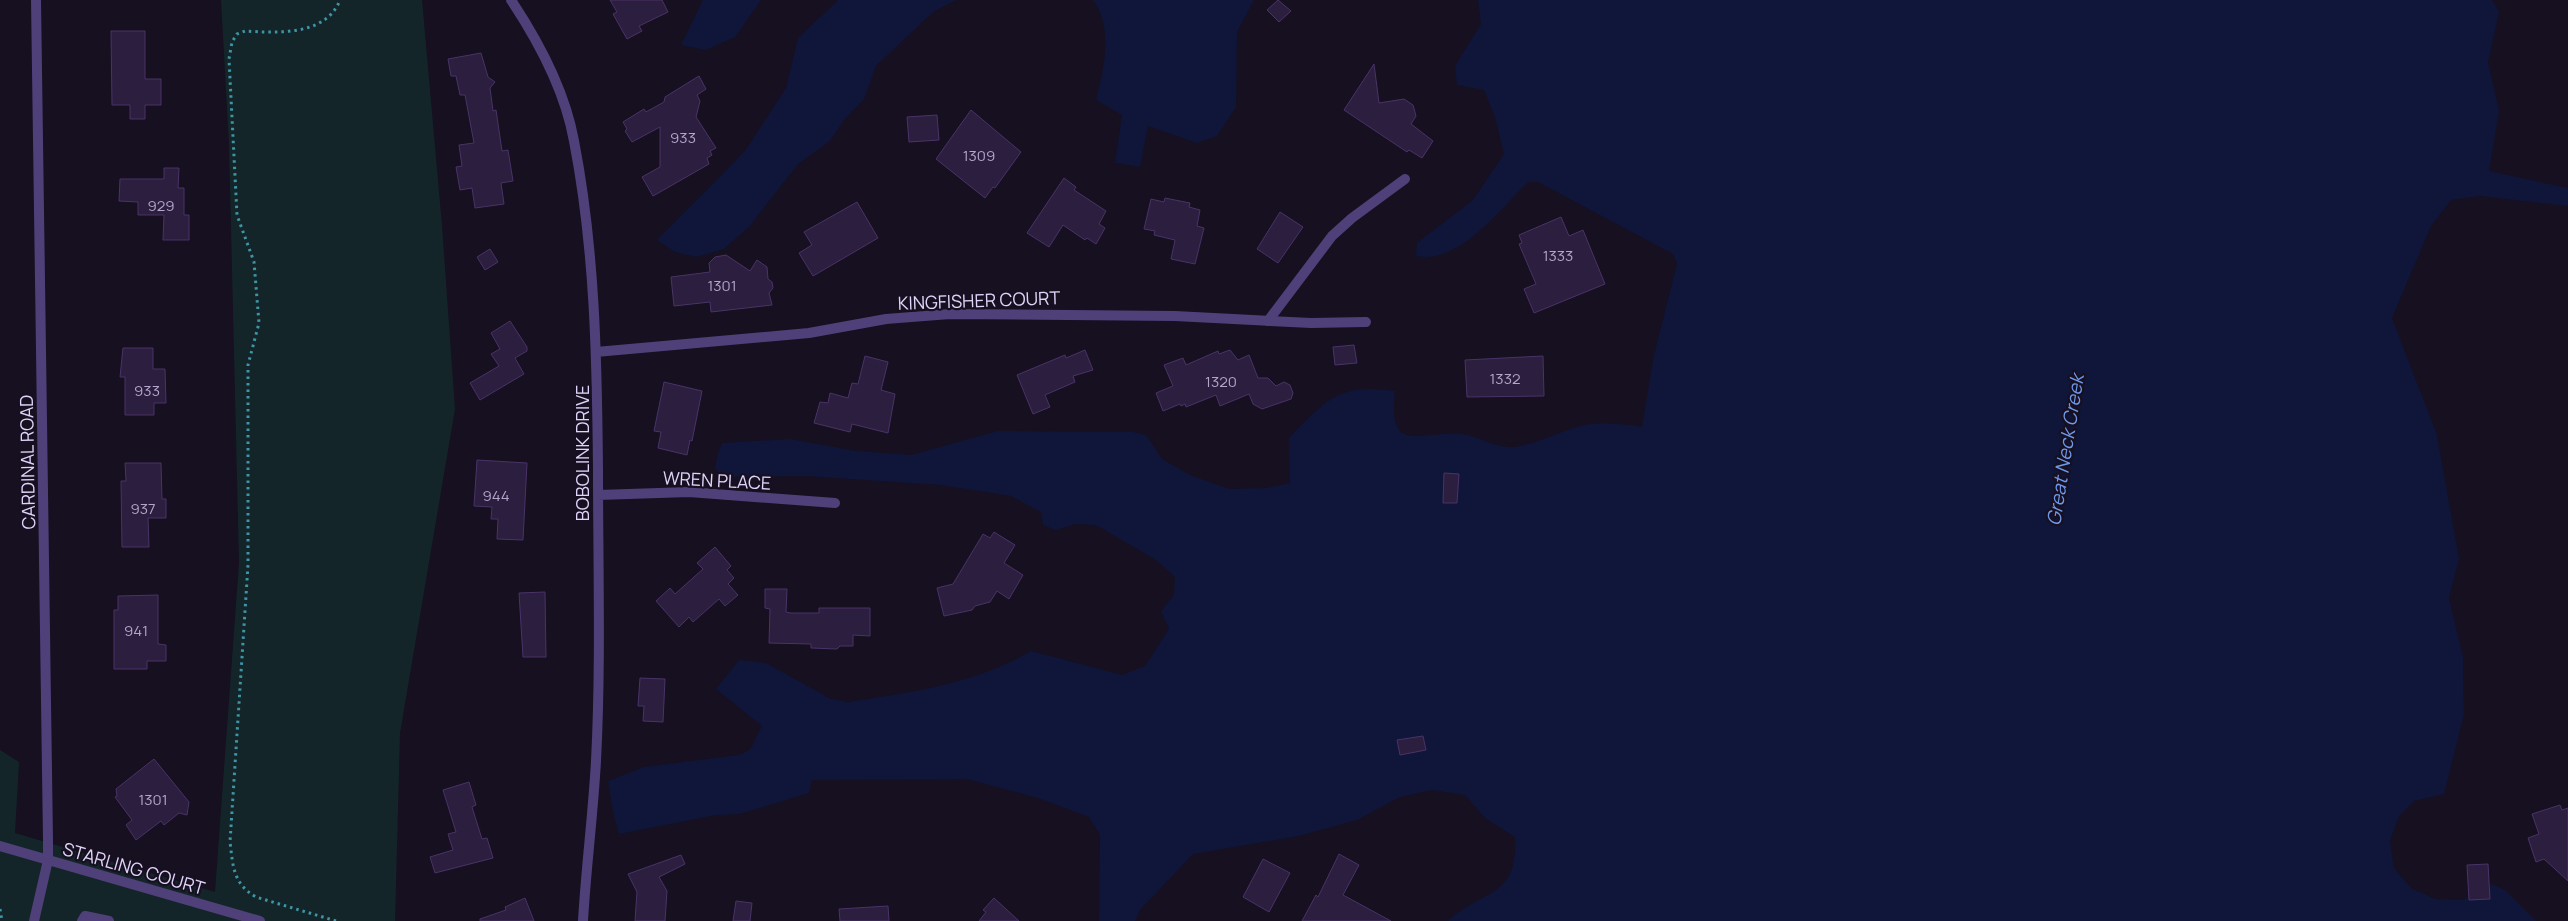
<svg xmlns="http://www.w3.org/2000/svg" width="2568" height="921" viewBox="0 0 2568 921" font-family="Manrope,sans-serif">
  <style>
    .green { fill: #142529 }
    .water { fill: #0f1639 }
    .building { fill: #2c1e3e; stroke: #493368 }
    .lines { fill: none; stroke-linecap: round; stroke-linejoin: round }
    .path { stroke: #3d95a5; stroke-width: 3; stroke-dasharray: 2.5 4; stroke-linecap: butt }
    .lane { stroke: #4f4079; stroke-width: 10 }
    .street { stroke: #4f4079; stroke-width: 10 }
    .labels { text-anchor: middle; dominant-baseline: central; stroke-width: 4.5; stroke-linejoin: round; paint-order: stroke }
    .number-label { font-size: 15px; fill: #b3a6cb }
    .street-label { font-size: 18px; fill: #e0d4fa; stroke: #161020 }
    .water-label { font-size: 19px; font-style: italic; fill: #6f98ed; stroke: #161020 }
  </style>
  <rect width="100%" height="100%" fill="#161020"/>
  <path class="green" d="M221 0H422L442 226 455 409 400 733 395 921H0V750L19 762 15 833 215 892 239 563 229 144Z"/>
  <path class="water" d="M703 0H761L735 37 706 50 681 45Z
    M838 0H956L933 12 876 66 864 99 843 121 830 141 798 164 749 227 724 249 697 257 675 252 657 240 745 151 786 88 798 38Z
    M1093 0H1254L1237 32 1236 107 1217 136 1197 143 1148 126 1140 167 1115 163 1122 115 1096 100C1104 67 1114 30 1093 0Z
    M1478 0H2492L2499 12 2488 62 2499 111 2489 171 2568 188V206L2480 196 2451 200 2431 226 2392 318 2437 435 2459 559 2449 598 2463 657 2464 714 2444 794 2414 801 2399 816 2390 841 2394 868 2411 888 2435 899 2461 900 2481 894 2492 884 2505 890 2536 921H1448C1484 888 1518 899 1515 837L1485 818 1465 795 1432 790 1400 797 1357 820 1299 836 1193 854 1140 910 1135 921H1099L1100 835 1089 817 1038 798 967 779 812 780 809 793 740 814 716 815 619 834 613 812 608 781 644 767 739 755 750 750 762 726 716 689 739 660 766 663 831 699 848 702C912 692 975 684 1031 651L1122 675 1145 666 1169 629 1161 611 1174 595 1175 577 1156 560 1096 525 1075 524 1056 530 1043 525 1041 512 1011 496 940 485 807 476 724 477 715 469 718 453 722 443 790 439 856 451 911 455 998 431 1133 432 1146 435 1162 459 1190 475 1229 489 1267 488 1290 483 1289 438C1327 399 1339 383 1395 391 1388 454 1417 432 1460 434 1476 435 1491 446 1508 447 1527 449 1564 429 1585 425 1604 422 1623 424 1642 427L1654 355 1677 264 1673 254 1538 182H1528C1500 209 1459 265 1416 256L1417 243 1473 200 1504 154 1495 117 1484 90 1457 85 1455 66 1481 24Z"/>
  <path class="building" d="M610 0H662L668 12 639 26 642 31 627 39 613 14 617 12Z
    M1278 0 1291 11 1279 22 1267 10Z
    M111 31H145V79H161V105H145V119H130V105H112Z
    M481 53 488 77 495 82 490 88 493 111 496 110 502 151 508 150 513 181 501 183 504 204 475 208 472 188 460 190 456 167 462 166 459 145 474 143 465 95H460L456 76H451L448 59Z
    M1374 64 1379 103 1404 99 1413 105 1416 116 1411 124 1433 141 1422 158 1409 150 1407 152 1344 110Z
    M699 76 706 89 697 95 700 101 696 117 716 148 710 151 712 155 707 158 709 164 653 196 642 177 660 167V127L632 142 625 131 627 129 623 122 644 109 646 112 664 102 665 97Z
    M971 110 1021 152 995 188 993 187 985 198 936 159Z
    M937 115 939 140 909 142 907 117Z
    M164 168H179L178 188H184V215H189V240H163L164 215H138V202L119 201 120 179H164Z
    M1064 178 1076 187 1074 190 1106 211 1099 224 1105 228 1096 244 1087 238 1085 240 1063 225 1049 247 1027 233Z
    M1165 198 1190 203 1189 207 1200 210 1197 226 1204 228 1195 264 1171 259 1175 240 1154 235 1155 231 1144 229 1151 199 1164 202Z
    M857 202 878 238 813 276 799 253 812 245 804 232Z
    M1280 212 1303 227 1278 263 1257 249Z
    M1561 217 1569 236 1583 230 1605 284 1534 313 1524 289 1536 284 1519 244 1522 243 1519 235Z
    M490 249 498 262 485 270 477 257Z
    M726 255 750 271 757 260 767 267 768 279 772 282 773 288 769 293 772 305 711 312 710 302 674 306 671 277 710 272 709 263 715 257Z
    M510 321 527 347V351L515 358 524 374 480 400 470 383 499 366 491 354 500 349 491 333Z
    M1354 345 1357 363 1335 365 1333 347Z
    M123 348H153V369H165L166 403H154V415H125V377H120Z
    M1085 350 1093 370 1073 376 1075 382 1045 395 1050 407 1033 414 1017 375 1065 355 1066 358Z
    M1230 350 1238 360 1249 355 1258 378H1268L1276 386 1284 382 1290 385 1293 393 1291 399 1262 409 1253 404 1249 394 1220 406 1216 395 1186 407 1185 404 1181 406 1180 404 1163 411 1156 393 1173 386 1164 365 1183 358 1186 365 1218 351 1219 354Z
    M865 356 888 362 881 390 895 394 888 433 852 424 850 432 814 423 820 402 828 403 830 393 848 398 852 383 858 384Z
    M1543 356 1544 396 1467 397 1465 360Z
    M664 382 702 391 692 441 690 440 687 455 658 448 661 432 654 431Z
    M477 460 527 463 523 540 497 539 498 519H491L492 507 474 506Z
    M125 463H161L162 499H166V518H148L149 547H122L121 481H126Z
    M1444 473 1459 474 1457 503H1443Z
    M994 532 1015 545 1004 563 1023 575 1009 599 997 591 990 602 975 606 972 610 944 616 937 588 953 584 983 534 990 538Z
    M715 547 731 566 727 570 734 578 728 584 738 595 725 606 719 599 693 622 689 617 679 627 656 601 670 588 675 594 703 569 697 563Z
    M765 589H787L786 612 790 613H819V608H870V636L853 635V646H840L837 649 811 648V644L769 643 770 609 765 608Z
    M545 592 546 657H523L519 593Z
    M158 595V644L166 645V661H147V669H114V610H118V596Z
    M640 678 665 679 663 722 643 721 644 706H638Z
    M1423 736 1426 750 1400 755 1397 740Z
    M154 759 189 802 187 815 179 813 164 825 161 821 136 840 126 825 132 820 115 797 117 796 116 789Z
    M469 782 476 805 472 807 482 839 487 838 493 858 435 873 430 857 453 850 448 834 456 832 443 790Z
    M2560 805 2562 810 2568 808V881L2544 859 2536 862 2528 838 2539 834 2532 814Z
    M1339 854 1359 865 1343 895 1391 921H1302L1316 895 1318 897Z
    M681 855 685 864 659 877 667 891 665 921H635L637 892 628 874Z
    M1263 859 1290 873 1269 912 1243 897Z
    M2488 864 2490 899 2469 900 2467 865Z
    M525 898 534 921H480V919L506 910 505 907Z
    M994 898 1019 921H979L986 912 983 910Z
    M736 901 752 903 750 921H733Z
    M888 906 889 921H840L839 909Z"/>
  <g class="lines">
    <path class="path" d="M0 909 2 921
      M336 921 256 897C233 884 233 866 230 842L248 565V365L259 323 254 262 237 215 229 59 232 42 237 34 245 31C277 33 326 36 340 0"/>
    <path class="lane" d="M1268 321 1332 236 1352 218 1405 179
      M82 921 85 916 109 921"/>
    <path class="street" d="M511 0C539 42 565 91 574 141 595 249 597 360 598 469 598 566 601 665 596 761 593 815 586 868 583 921
      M596 352 809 333 886 319 950 314 1175 316 1311 323 1366 322
      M598 495 689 492 835 503
      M0 846 260 921
      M34 921 48 860V841L36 0"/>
  </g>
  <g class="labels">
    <g class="number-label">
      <text x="683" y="137">933</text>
      <text x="979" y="155">1309</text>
      <text x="161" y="205">929</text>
      <text x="1558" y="255">1333</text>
      <text x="722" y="285">1301</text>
      <text x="1505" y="378">1332</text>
      <text x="1221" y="381">1320</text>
      <text x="147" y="390">933</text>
      <text x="496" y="495">944</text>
      <text x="143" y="508">937</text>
      <text x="136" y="630">941</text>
      <text x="153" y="799">1301</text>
    </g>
    <g class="street-label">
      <text transform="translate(979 300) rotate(-2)">KINGFISHER COURT</text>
      <text transform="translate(582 453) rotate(-90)">BOBOLINK DRIVE</text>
      <text transform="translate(27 462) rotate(-91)">CARDINAL ROAD</text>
      <text transform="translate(717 480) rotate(3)">WREN PLACE</text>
      <text transform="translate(134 868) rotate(16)">STARLING COURT</text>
    </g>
    <g class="water-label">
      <text transform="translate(2065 450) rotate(-81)">Great Neck Creek</text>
    </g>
  </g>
</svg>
